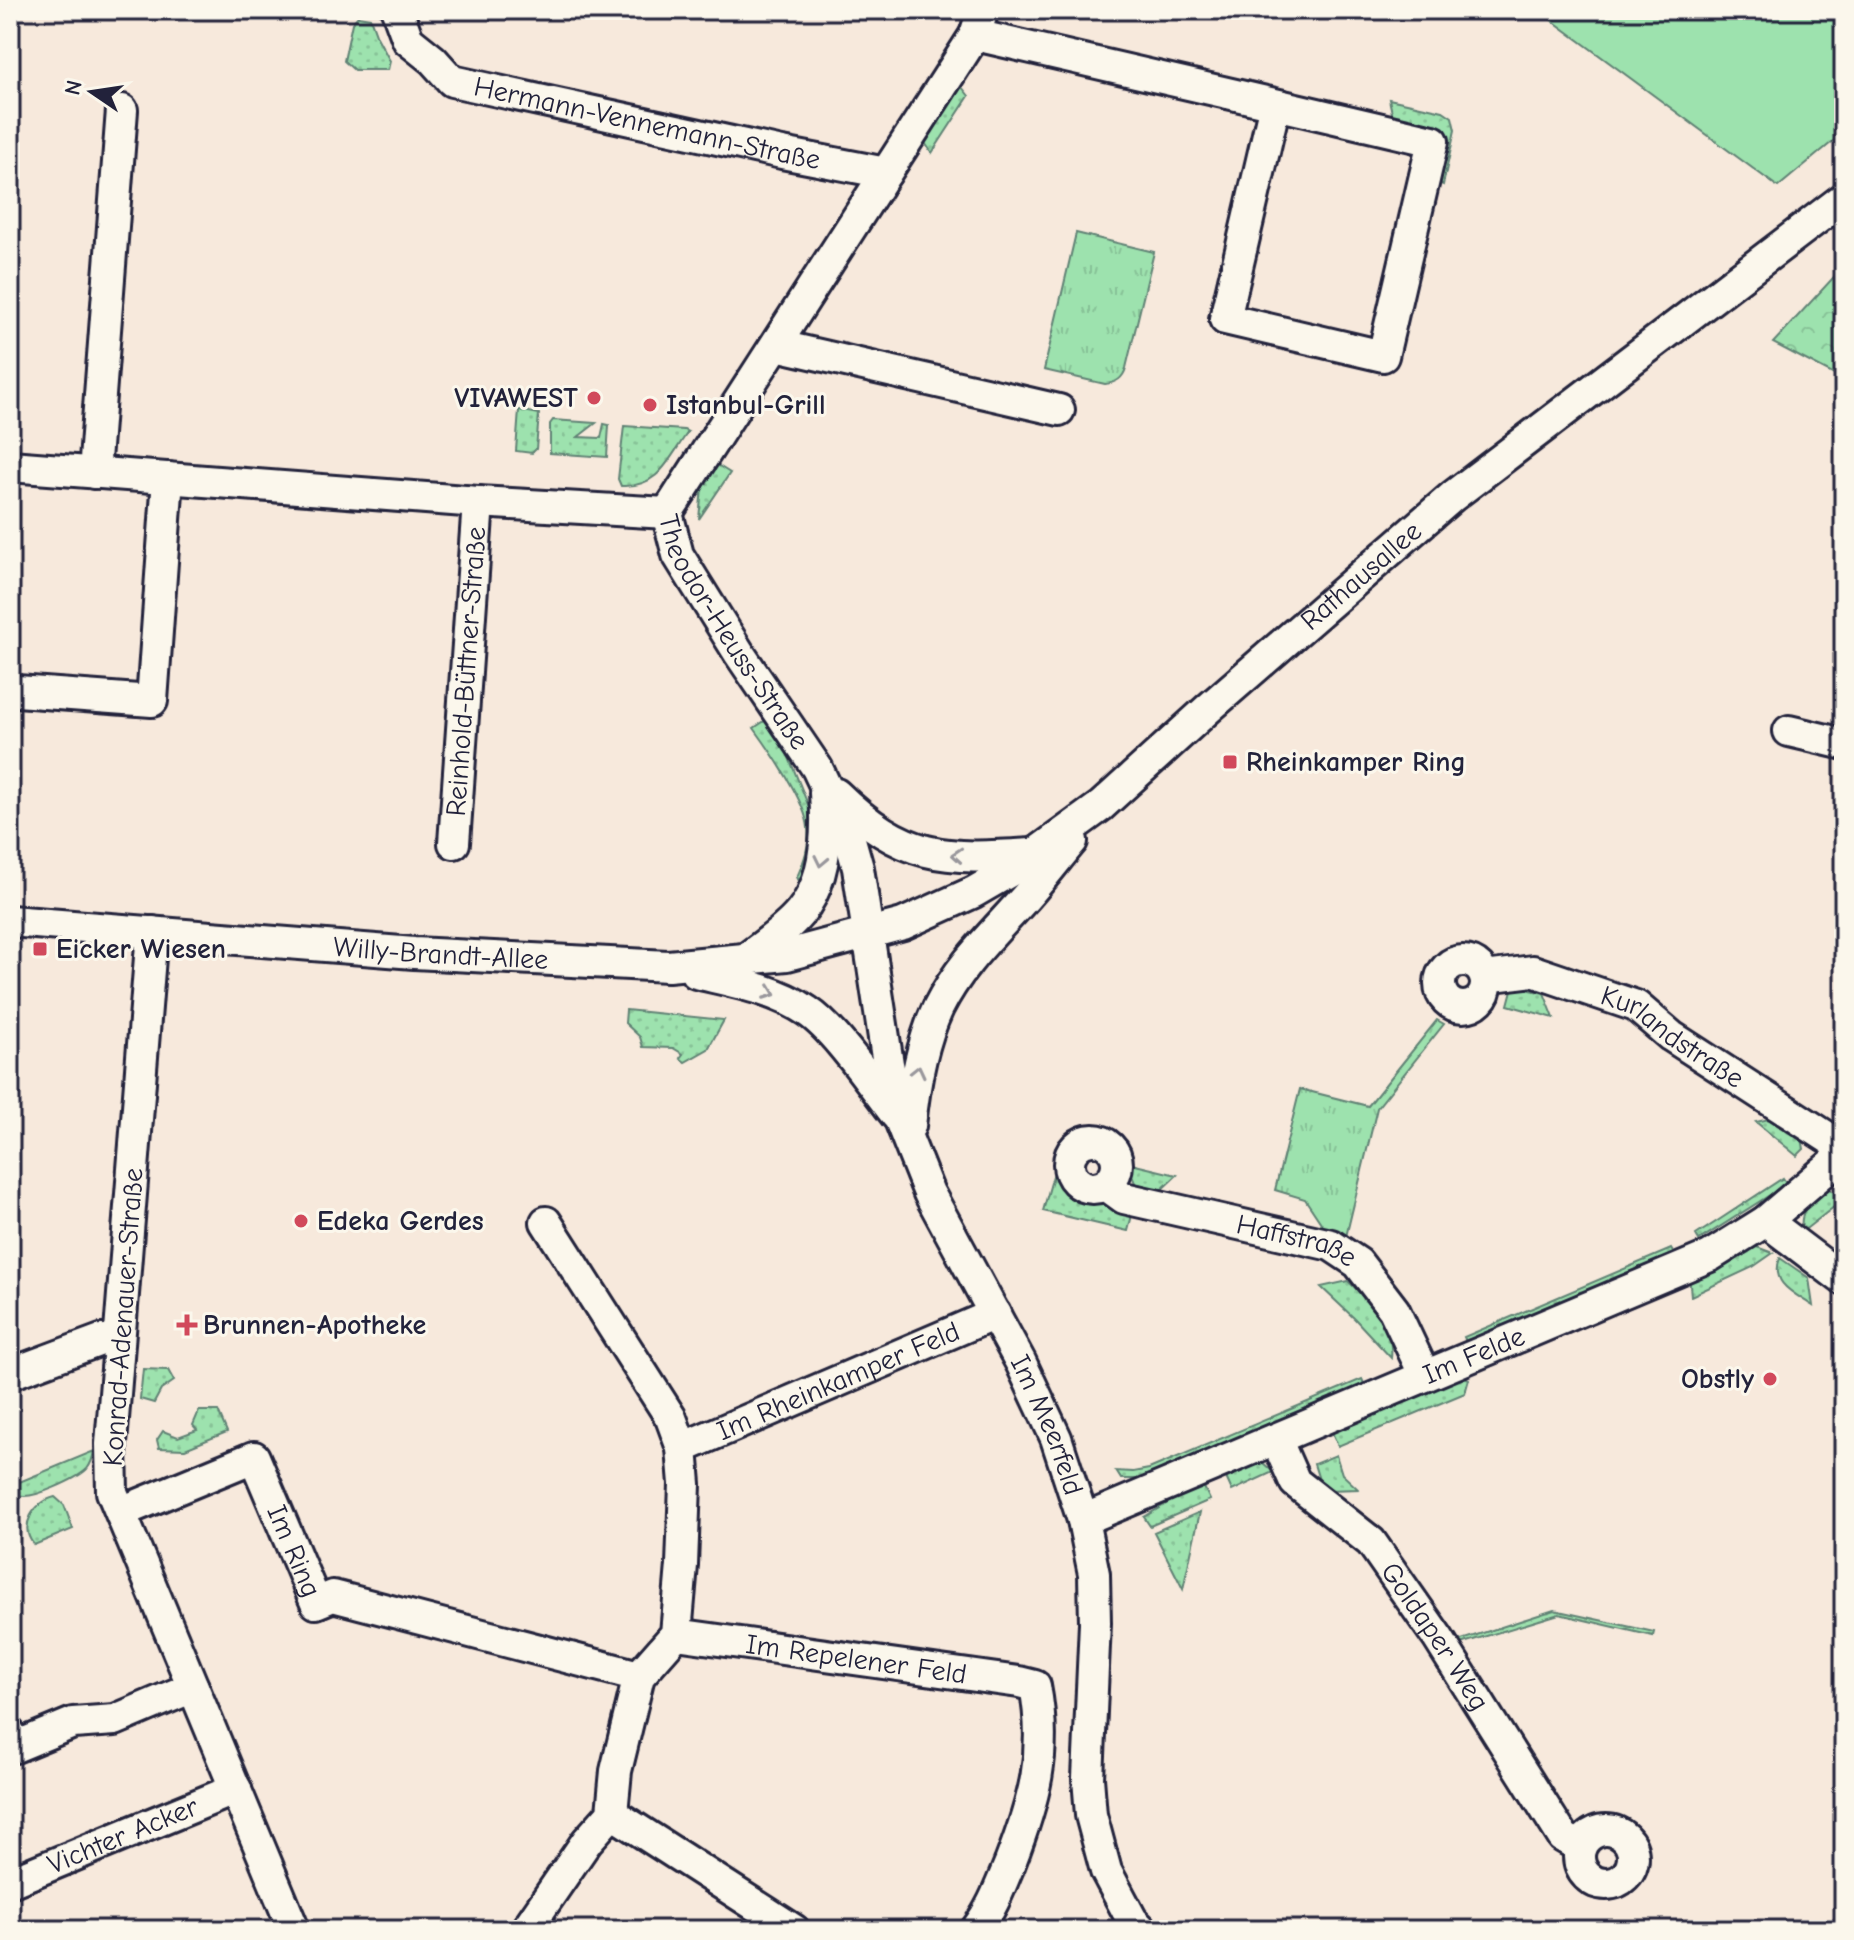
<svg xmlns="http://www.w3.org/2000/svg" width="1854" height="1940" viewBox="0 0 1854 1940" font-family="'Comic Neue',sans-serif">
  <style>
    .grass { fill: url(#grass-dots); stroke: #608274; stroke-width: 2 }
    .forest { fill: url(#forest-crowns); stroke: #608274; stroke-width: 2 }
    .park { fill: url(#park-tufts); stroke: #608274; stroke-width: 2 }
    .garden { fill: #9de2ae; stroke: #608274; stroke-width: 2 }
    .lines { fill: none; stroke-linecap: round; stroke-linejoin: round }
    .minor-casing { stroke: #22223b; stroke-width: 36 }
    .minor { stroke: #fbf7ec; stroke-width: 30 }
    .oneway { stroke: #99979c }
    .poi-dot { fill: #d1495b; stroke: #fbf7ec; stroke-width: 3 }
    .labels { text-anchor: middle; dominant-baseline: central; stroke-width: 6; stroke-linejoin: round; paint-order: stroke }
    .street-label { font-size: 28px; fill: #22223b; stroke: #fbf7ec }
    .poi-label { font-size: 28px; font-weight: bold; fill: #22223b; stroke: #fbf7ec; text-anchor: start }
  </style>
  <defs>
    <pattern id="grass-dots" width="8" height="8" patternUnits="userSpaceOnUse" patternTransform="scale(2)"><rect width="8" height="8" fill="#9de2ae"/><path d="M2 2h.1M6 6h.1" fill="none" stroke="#87c297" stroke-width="1.8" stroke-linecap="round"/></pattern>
    <pattern id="forest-crowns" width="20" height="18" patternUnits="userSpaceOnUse" patternTransform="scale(2)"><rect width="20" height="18" fill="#9de2ae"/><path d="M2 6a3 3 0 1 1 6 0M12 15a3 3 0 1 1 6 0" fill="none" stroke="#87c297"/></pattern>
    <pattern id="park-tufts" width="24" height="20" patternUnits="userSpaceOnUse" patternTransform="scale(2)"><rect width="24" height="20" fill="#9de2ae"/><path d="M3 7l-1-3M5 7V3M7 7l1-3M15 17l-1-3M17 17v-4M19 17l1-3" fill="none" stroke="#87c297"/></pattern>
  </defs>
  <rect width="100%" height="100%" fill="#f7e9dc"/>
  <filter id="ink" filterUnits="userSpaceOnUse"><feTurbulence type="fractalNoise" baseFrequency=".0125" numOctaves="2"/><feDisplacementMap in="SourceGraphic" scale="16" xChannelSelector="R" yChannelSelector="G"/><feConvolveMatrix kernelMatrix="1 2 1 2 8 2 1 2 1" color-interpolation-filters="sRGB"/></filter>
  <g filter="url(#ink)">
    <path class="grass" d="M358 16 370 18 377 37 390 61 388 70H354L344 61 352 23Z
      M954 77 969 96 932 153 918 133Z
      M1389 99 1443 111 1452 117 1455 130 1443 185 1435 181 1424 156 1394 122Z
      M519 410 539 414 536 449 532 453 516 451Z
      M553 420 596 423 578 437 601 438 604 424 609 425 607 457 550 453V424Z
      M624 426 684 430 688 432C668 460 659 488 621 486L618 479Z
      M711 461 730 473 699 519 702 487Z
      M769 718H773L817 827 801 885 797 877C804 861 810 846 808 828 806 802 770 750 754 728Z
      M1513 986 1544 993 1554 1018 1508 1005Z
      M626 1010 724 1020 708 1049 685 1062 680 1058 683 1054 673 1048 643 1047 640 1037 625 1023Z
      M1782 1116 1802 1138 1804 1149 1797 1156 1756 1122Z
      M1127 1163 1177 1175 1160 1191 1135 1183Z
      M1054 1172 1069 1194 1133 1211 1128 1231 1043 1211Z
      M1783 1178 1787 1184 1699 1240 1696 1235Z
      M1825 1186 1844 1199 1802 1232C1799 1209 1810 1200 1825 1186Z
      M1754 1246 1773 1253 1753 1267 1691 1296 1689 1274Z
      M1671 1249 1674 1254 1655 1264 1467 1344 1464 1337Z
      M1780 1258 1809 1278 1813 1306C1794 1293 1770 1284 1780 1258Z
      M1348 1281C1369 1302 1395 1326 1391 1358L1355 1319 1321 1287Z
      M143 1369 168 1370 174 1381 161 1390 154 1403 140 1399Z
      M1459 1374 1469 1379 1465 1393 1338 1446 1330 1428Z
      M1362 1379 1365 1386 1142 1479H1121L1116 1471 1133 1472 1149 1469Z
      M199 1411H218L227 1432 185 1449 159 1448 157 1440 163 1431 178 1437 197 1430 193 1425Z
      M94 1451C93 1458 91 1464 87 1469 78 1478 31 1501 19 1495 15 1493 14 1489 12 1485Z
      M1336 1455 1342 1474 1358 1489 1328 1490 1319 1480 1314 1464Z
      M1261 1461 1273 1472 1232 1491 1224 1473Z
      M1202 1483 1210 1500 1150 1526 1144 1517Z
      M55 1497 64 1505 73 1529 34 1545C18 1526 34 1502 55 1497Z
      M1200 1512 1183 1589 1154 1532Z
      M1554 1610 1654 1632 1653 1636 1559 1614 1460 1644 1458 1641Z"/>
    <path class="forest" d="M1844 266V380L1773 343Z"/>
    <path class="park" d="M1076 233 1154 252 1126 368C1123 379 1116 383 1105 384L1044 370Z
      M1437 1020 1444 1024 1377 1108 1345 1241 1325 1229 1305 1199 1275 1190 1300 1089 1368 1106Z"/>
    <path class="garden" d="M1538 10H1844V132L1778 187Z"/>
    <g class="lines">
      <g class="minor-casing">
        <g id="minor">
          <path id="s1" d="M397 10 408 40 433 60 452 81 782 153 886 173"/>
          <path id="s2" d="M983 10 975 35 667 513 678 555 739 653 817 768 849 836 858 868 888 1064 900 1120 929 1193 1021 1363 1056 1438 1083 1520 1094 1574 1095 1623 1088 1778 1091 1815 1106 1871 1132 1920 1142 1930"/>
          <path d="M975 35 1275 104 1225 319 1383 356 1433 141 1275 104"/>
          <path d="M776 345 1059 410"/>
          <path d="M10 466 478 502 667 513"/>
          <path d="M94 473 122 110"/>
          <path d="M17 691 152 701 168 478"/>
          <path d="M1789 731 1844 744"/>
          <path d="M836 794C904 860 943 860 1033 854"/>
          <path id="s3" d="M454 843 478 502"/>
          <path id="s4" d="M10 921 414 953 668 966 787 955 903 924 974 892 1017 867 1101 806 1209 708 1453 496 1844 198"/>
          <path d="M152 932 111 1444 112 1492 294 1930"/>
          <circle cx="1463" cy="984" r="23"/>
          <path d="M743 961C762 946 784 932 800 913 826 882 828 832 825 793"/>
          <path d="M696 973C733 982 775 989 807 1011 836 1030 873 1086 896 1115"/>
          <path id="s5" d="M1485 977 1533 971 1636 1006 1671 1036 1844 1148"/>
          <path d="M910 1126C914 1086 921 1044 938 1008 960 964 993 934 1025 898 1041 880 1056 860 1072 841"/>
          <circle cx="1093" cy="1164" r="24"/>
          <path id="s6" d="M1106 1185 1124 1198 1331 1245 1358 1263 1394 1310 1425 1376"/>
          <path d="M1766 1221 1844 1280"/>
          <path d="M10 1374 101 1340 119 1342"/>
          <path id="s7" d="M1276 1439 1295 1482 1371 1542 1438 1638 1563 1837 1580 1847"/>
          <path id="s8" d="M682 1448 995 1314"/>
          <path id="s9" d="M121 1512 254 1457 316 1603 333 1596 639 1676"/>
          <path id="s10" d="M1083 1520 1710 1256 1766 1221 1844 1154"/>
          <path id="s11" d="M676 1634 1019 1682 1035 1686C1048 1753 1034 1801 1010 1863 1000 1887 992 1909 976 1930"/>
          <path d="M10 1734 15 1747 73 1723 115 1720 193 1687"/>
          <path d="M612 1813 794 1930"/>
          <circle cx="1606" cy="1857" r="27"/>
          <path id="s12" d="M10 1882 236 1789"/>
          <path d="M526 1930 587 1841 612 1813 616 1771 639 1676 676 1634 682 1565 685 1484 682 1448 671 1418 546 1222"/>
        </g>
      </g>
      <use href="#minor" class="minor"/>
    </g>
    <defs><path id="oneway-chevron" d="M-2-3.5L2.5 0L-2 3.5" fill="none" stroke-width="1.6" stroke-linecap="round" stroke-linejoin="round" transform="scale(2)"/></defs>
    <g class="oneway">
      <use href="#oneway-chevron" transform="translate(957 855) rotate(-176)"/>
      <use href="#oneway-chevron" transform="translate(821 861) rotate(102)"/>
      <use href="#oneway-chevron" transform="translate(770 993) rotate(21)"/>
      <use href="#oneway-chevron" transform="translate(918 1071) rotate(-77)"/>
    </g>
  </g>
  <g class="poi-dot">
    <circle cx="594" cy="398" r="8"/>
    <circle cx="650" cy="405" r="8"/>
    <rect x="1222" y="754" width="16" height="16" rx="4"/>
    <rect x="32" y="941" width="16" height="16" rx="4"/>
    <circle cx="301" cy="1221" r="8"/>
    <path d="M183 1313h8v8h8v8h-8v8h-8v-8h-8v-8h8z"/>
    <circle cx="1770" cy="1379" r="8"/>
  </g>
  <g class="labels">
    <g class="street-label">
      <text stroke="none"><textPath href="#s1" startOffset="292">Hermann-Vennemann-Straße</textPath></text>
      <text stroke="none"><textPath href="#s4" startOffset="1478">Rathausallee</textPath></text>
      <text stroke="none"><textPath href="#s2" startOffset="732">Theodor-Heuss-Straße</textPath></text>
      <text stroke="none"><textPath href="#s3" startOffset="172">Reinhold-Büttner-Straße</textPath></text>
      <text stroke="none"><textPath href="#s4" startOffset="432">Willy-Brandt-Allee</textPath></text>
      <text stroke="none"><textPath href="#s5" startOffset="204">Kurlandstraße</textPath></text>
      <text stroke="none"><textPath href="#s6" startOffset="200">Haffstraße</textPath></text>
      <text transform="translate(123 1317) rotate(-86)">Konrad-Adenauer-Straße</text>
      <text stroke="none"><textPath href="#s10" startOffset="424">Im Felde</textPath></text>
      <text stroke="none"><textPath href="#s8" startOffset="170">Im Rheinkamper Feld</textPath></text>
      <text stroke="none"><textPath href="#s2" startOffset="1596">Im Meerfeld</textPath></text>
      <text stroke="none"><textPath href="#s9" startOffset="246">Im Ring</textPath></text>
      <text stroke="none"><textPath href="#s7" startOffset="258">Goldaper Weg</textPath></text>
      <text stroke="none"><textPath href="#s11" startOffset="182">Im Repelener Feld</textPath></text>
      <text stroke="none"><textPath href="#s12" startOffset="122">Vichter Acker</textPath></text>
    </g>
    <g class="poi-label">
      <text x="578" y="398" text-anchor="end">VIVAWEST</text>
      <text x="666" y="405">Istanbul-Grill</text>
      <text x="1246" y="762">Rheinkamper Ring</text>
      <text x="56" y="949">Eicker Wiesen</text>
      <text x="317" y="1221">Edeka Gerdes</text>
      <text x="203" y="1325">Brunnen-Apotheke</text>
      <text x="1754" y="1379" text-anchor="end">Obstly</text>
    </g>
  </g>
  <rect width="1854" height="1940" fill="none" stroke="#fbf7ec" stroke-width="40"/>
  <rect x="20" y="20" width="1814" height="1900" fill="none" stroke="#22223b" stroke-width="3" filter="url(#ink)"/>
  <g transform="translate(92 92) rotate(283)" stroke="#fbf7ec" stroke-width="6" paint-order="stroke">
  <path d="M0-6L14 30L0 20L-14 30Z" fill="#22223b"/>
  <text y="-12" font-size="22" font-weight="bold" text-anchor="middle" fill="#22223b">N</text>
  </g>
</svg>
